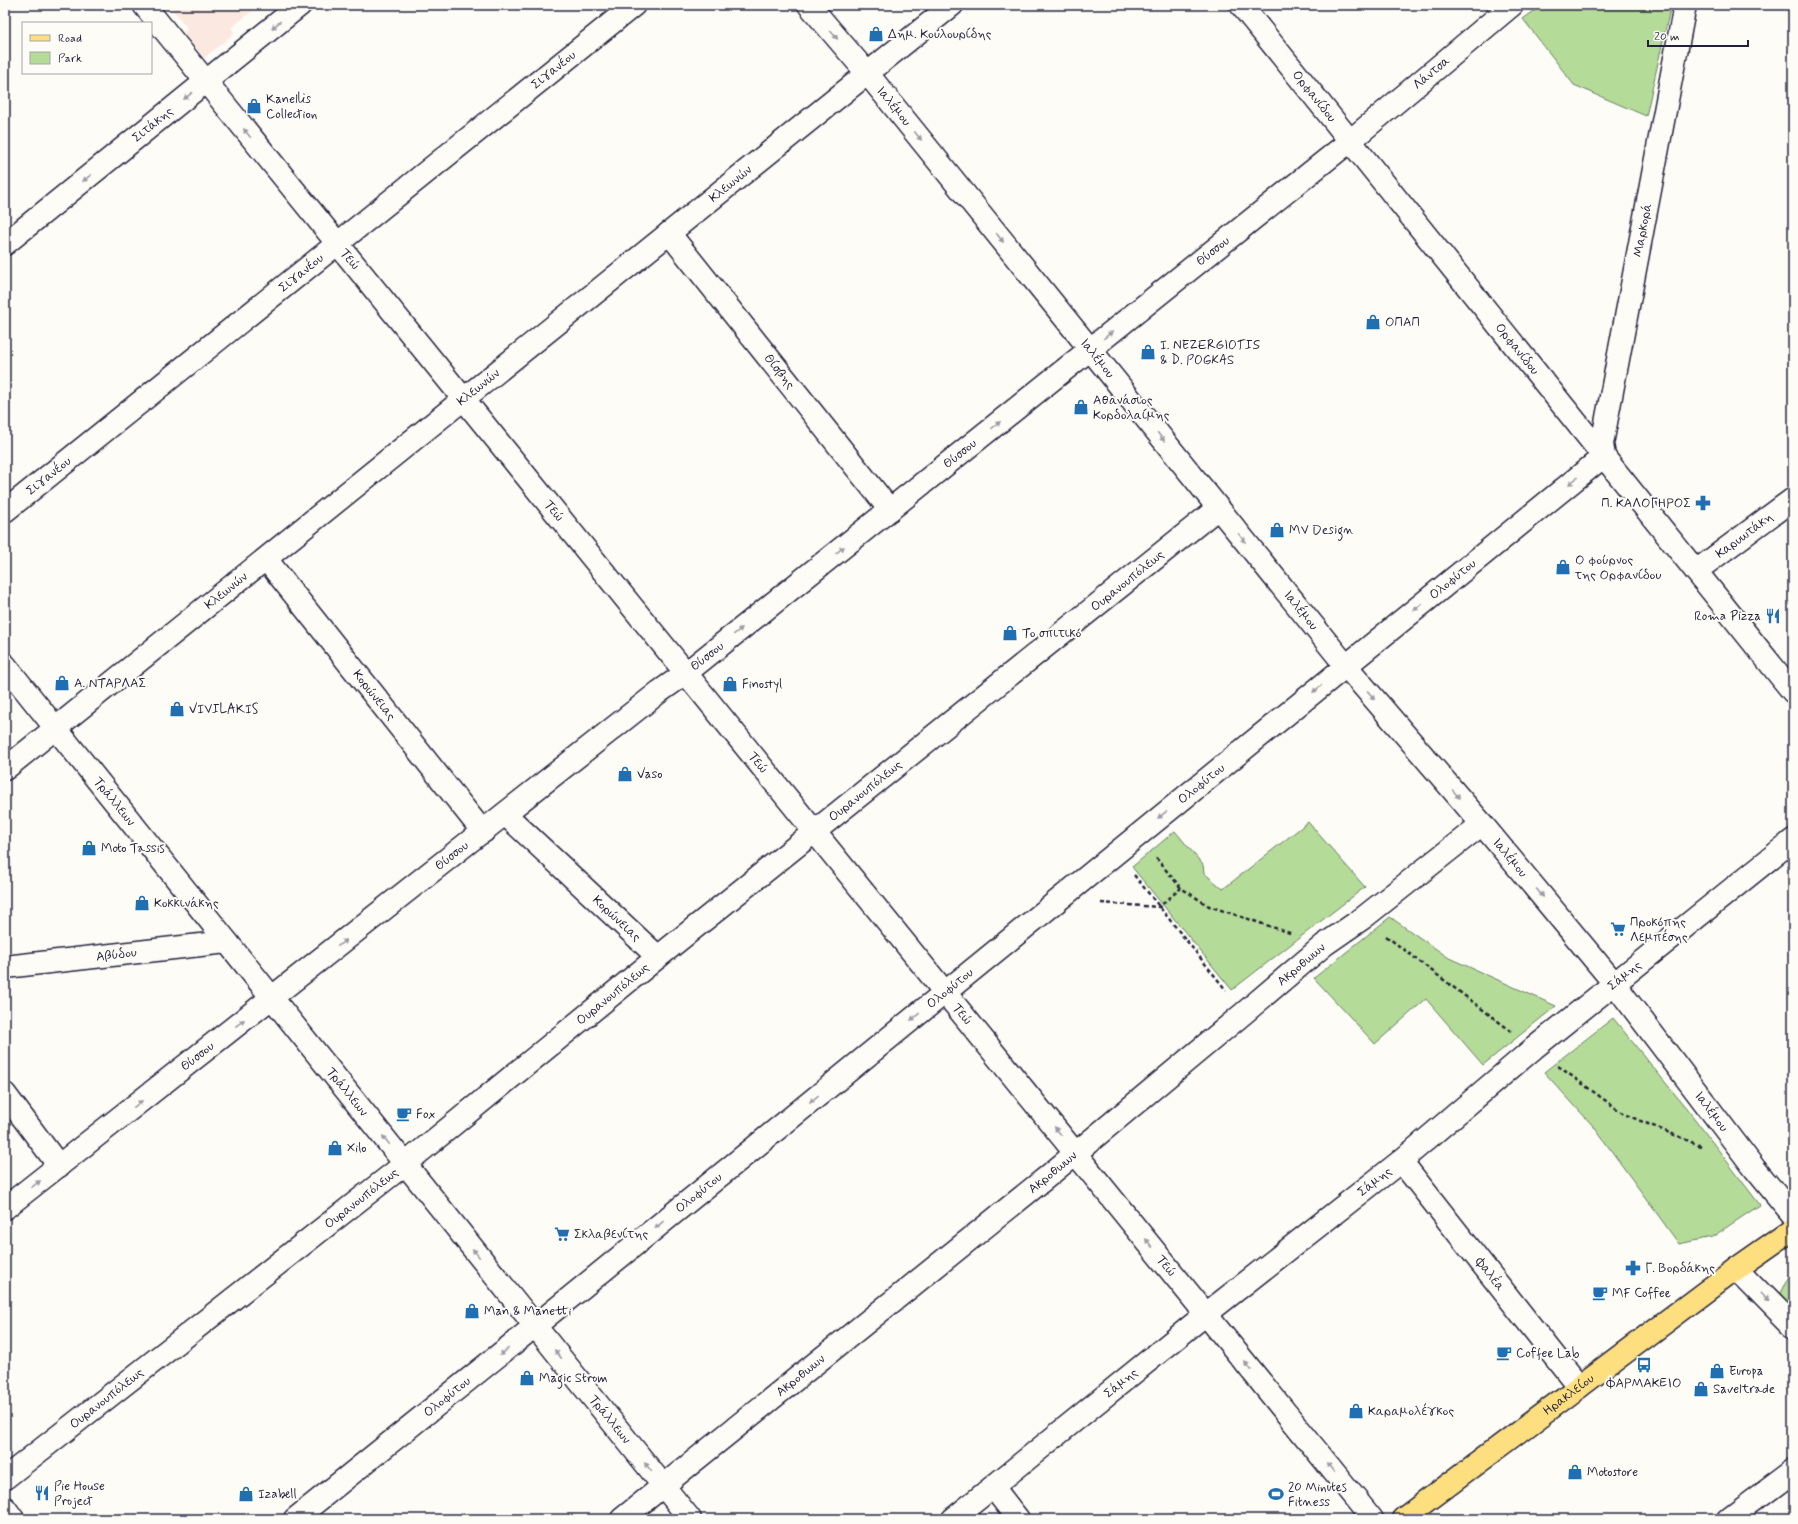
<svg xmlns="http://www.w3.org/2000/svg" width="1798" height="1524" viewBox="0 0 1798 1524" font-family="Mynerve,sans-serif">
  <style>
    .built { fill: #fbe9e1 }
    .green { fill: #b4db97; stroke: #6b7e69 }
    .lines { fill: none; stroke-linecap: round; stroke-linejoin: round }
    .minor-casing { stroke: #22223b; stroke-width: 25 }
    .major-casing { stroke: #22223b; stroke-width: 25 }
    .path { stroke: #22223b; stroke-width: 2.5; stroke-dasharray: 4 3; stroke-linecap: butt }
    .minor { stroke: #fdfcf7; stroke-width: 22 }
    .major { stroke: #fedf80; stroke-width: 22 }
    .oneway { fill: #9a9aa2 }
    .labels { text-anchor: middle; dominant-baseline: central; stroke-width: 4; stroke-linejoin: round; paint-order: stroke }
    .poi-label { font-size: 13px; fill: #22223b; stroke: #fdfcf7; text-anchor: start }
    .street-label { font-size: 13px; fill: #22223b; stroke: #fdfcf7 }
  </style>
  <rect width="100%" height="100%" fill="#fdfcf7"/>
  <filter id="ink" filterUnits="userSpaceOnUse"><feTurbulence type="fractalNoise" baseFrequency=".025" numOctaves="2"/><feDisplacementMap in="SourceGraphic" scale="8" xChannelSelector="R" yChannelSelector="G"/><feConvolveMatrix kernelMatrix="1 2 1 2 8 2 1 2 1" color-interpolation-filters="sRGB"/></filter>
  <g filter="url(#ink)">
    <path class="built" d="M169 5H260L231 28 235 33 204 58 183 32 188 29Z"/>
    <path class="green" d="M1542 5H1671L1646 116 1574 85 1523 19Z
      M1308 822 1365 887 1232 990 1132 867 1175 831 1203 865 1204 873 1223 889Z
      M1390 917 1449 958 1556 1006 1483 1065 1426 999 1375 1044 1314 978Z
      M1613 1018 1691 1114 1760 1205 1712 1237 1679 1244 1594 1127 1544 1072Z
      M1793 1274V1315L1787 1310 1779 1295 1787 1279Z"/>
    <g class="lines">
      <g class="minor-casing">
        <g id="minor">
          <path id="s1" d="M144 5 1372 1519"/>
          <path id="s2" d="M809 5 867 73 1346 666 1482 824 1614 983 1755 1169 1793 1215"/>
          <path id="s3" d="M1241 5 1793 692"/>
          <path id="s4" d="M669 233 890 510"/>
          <path id="s5" d="M5 244 300 5"/>
          <path id="s6" d="M5 511 634 5"/>
          <path id="s7" d="M266 559 483 832"/>
          <path id="s8" d="M1696 571 1793 499"/>
          <path id="s9" d="M5 665 690 1519"/>
          <path id="s10" d="M5 769 952 5"/>
          <path id="s11" d="M505 814 658 957"/>
          <path id="s12" d="M5 967 227 942"/>
          <path d="M5 1094 59 1166"/>
          <path id="s13" d="M1401 1161 1579 1387"/>
          <path id="s14" d="M5 1208 659 692 686 673 1350 141 1512 5"/>
          <path d="M1736 1269 1793 1327"/>
          <path id="s15" d="M5 1478 405 1164 658 957 1218 508"/>
          <path d="M993 1487 1018 1519"/>
          <path d="M5 1508 13 1519"/>
          <path id="s16" d="M295 1519 535 1326 1604 456 1602 444 1685 5"/>
          <path id="s17" d="M622 1519 1047 1177 1244 1013 1324 945 1363 918 1482 824"/>
          <path id="s18" d="M953 1519 1206 1314 1401 1161 1534 1048 1793 840"/>
          <path d="M1729 1519 1793 1471"/>
        </g>
      </g>
      <g class="major-casing">
        <g id="major">
          <path id="s19" d="M1403 1519 1736 1269 1793 1229"/>
        </g>
      </g>
      <path class="path" d="M1156 858 1181 888 1209 906 1293 934
        M1134 875 1226 990
        M1101 903 1159 907 1181 888
        M1386 936 1511 1031
        M1558 1066 1624 1114 1701 1146"/>
      <use href="#minor" class="minor"/>
      <use href="#major" class="major"/>
    </g>
    <defs><path id="oneway-solid" d="M-6-.8H1V-3.2L6.5 0L1 3.2V.8H-6Z"/></defs>
    <g class="oneway">
      <use href="#oneway-solid" transform="translate(276 25) rotate(141)"/>
      <use href="#oneway-solid" transform="translate(834 35) rotate(49)"/>
      <use href="#oneway-solid" transform="translate(188 96) rotate(141)"/>
      <use href="#oneway-solid" transform="translate(247 133) rotate(-129)"/>
      <use href="#oneway-solid" transform="translate(918 136) rotate(51)"/>
      <use href="#oneway-solid" transform="translate(87 178) rotate(141)"/>
      <use href="#oneway-solid" transform="translate(1000 238) rotate(51)"/>
      <use href="#oneway-solid" transform="translate(1108 335) rotate(-39)"/>
      <use href="#oneway-solid" transform="translate(996 425) rotate(-39)"/>
      <use href="#oneway-solid" transform="translate(1161 437) rotate(51)"/>
      <use href="#oneway-solid" transform="translate(1573 481) rotate(141)"/>
      <use href="#oneway-solid" transform="translate(1242 538) rotate(51)"/>
      <use href="#oneway-solid" transform="translate(840 550) rotate(-39)"/>
      <use href="#oneway-solid" transform="translate(1418 607) rotate(141)"/>
      <use href="#oneway-solid" transform="translate(738 631) rotate(-39)"/>
      <use href="#oneway-solid" transform="translate(1317 689) rotate(141)"/>
      <use href="#oneway-solid" transform="translate(1371 695) rotate(49)"/>
      <use href="#oneway-solid" transform="translate(1456 794) rotate(49)"/>
      <use href="#oneway-solid" transform="translate(1162 815) rotate(141)"/>
      <use href="#oneway-solid" transform="translate(1540 893) rotate(50)"/>
      <use href="#oneway-solid" transform="translate(342 943) rotate(-38)"/>
      <use href="#oneway-solid" transform="translate(915 1017) rotate(141)"/>
      <use href="#oneway-solid" transform="translate(240 1023) rotate(-38)"/>
      <use href="#oneway-solid" transform="translate(814 1099) rotate(141)"/>
      <use href="#oneway-solid" transform="translate(138 1104) rotate(-38)"/>
      <use href="#oneway-solid" transform="translate(1058 1131) rotate(-129)"/>
      <use href="#oneway-solid" transform="translate(386 1140) rotate(-129)"/>
      <use href="#oneway-solid" transform="translate(36 1184) rotate(-38)"/>
      <use href="#oneway-solid" transform="translate(659 1225) rotate(141)"/>
      <use href="#oneway-solid" transform="translate(1149 1243) rotate(-129)"/>
      <use href="#oneway-solid" transform="translate(476 1253) rotate(-129)"/>
      <use href="#oneway-solid" transform="translate(1764 1297) rotate(45)"/>
      <use href="#oneway-solid" transform="translate(504 1352) rotate(141)"/>
      <use href="#oneway-solid" transform="translate(558 1354) rotate(-129)"/>
      <use href="#oneway-solid" transform="translate(1248 1366) rotate(-129)"/>
      <use href="#oneway-solid" transform="translate(648 1467) rotate(-129)"/>
      <use href="#oneway-solid" transform="translate(1330 1467) rotate(-129)"/>
    </g>
  </g>
  <defs>
    <g id="shop-bare" transform="scale(1.2)"><path d="M-5-2.5h2.3a2.7 3.5 0 0 1 5.4 0H5L5.5 6h-11ZM-1.5-2.5h3a1.5 2.3 0 0 0-3 0Z" fill="#1f6fb2" stroke="#fdfcf7" stroke-width="2.5" paint-order="stroke"/></g>
    <g id="pharmacy-bare" transform="scale(1.2)"><path d="M-2-6h4v4h4v4h-4v4h-4v-4h-4v-4h4Z" fill="#1f6fb2" stroke="#fdfcf7" stroke-width="2.5" paint-order="stroke"/></g>
    <g id="restaurant-bare" transform="scale(1.2)"><path d="M-5-6h1v4h1v-4h1v4h1v-4h1v5L-1.5 .5V6h-2V.5L-5-1ZM5-6V6H3V1.5H1.5Q1.5-4 5-6Z" fill="#1f6fb2" stroke="#fdfcf7" stroke-width="2.5" paint-order="stroke"/></g>
    <g id="supermarket-bare" transform="scale(1.2)"><path d="M-6-5.5h2.5l.6 2H6L4.5 2H-2.5L-4.4-4H-6ZM-1.5 3.2a1.3 1.3 0 1 0 .1 0ZM3 3.2a1.3 1.3 0 1 0 .1 0Z" fill="#1f6fb2" stroke="#fdfcf7" stroke-width="2.5" paint-order="stroke"/></g>
    <g id="cafe-bare" transform="scale(1.2)"><path d="M-5.5-4.5H6V0H3Q3 3.5 0 3.5H-2.5Q-5.5 3.5-5.5 0ZM3-3.2v2h1.7v-2ZM-6 4.5H4V6H-6Z" fill="#1f6fb2" stroke="#fdfcf7" stroke-width="2.5" paint-order="stroke"/></g>
    <g id="bus-bare" transform="scale(1.2)"><path d="M-5-6H5V4H4V6H2V4H-2V6H-4V4H-5ZM-3.5-4V0h7V-4ZM-3.5 1.2v1.5H-2V1.2ZM2 1.2v1.5H3.5V1.2Z" fill="#1f6fb2" stroke="#fdfcf7" stroke-width="2.5" paint-order="stroke"/></g>
    <g id="stadium-bare" transform="scale(1.2)"><path d="M0-5a6.5 5 0 1 0 0 10a6.5 5 0 1 0 0-10ZM-3.5-1.8h7v3.6h-7Z" fill="#1f6fb2" stroke="#fdfcf7" stroke-width="2.5" paint-order="stroke"/></g>
  </defs>
  <g fill-rule="evenodd">
    <use href="#shop-bare" x="876" y="34"/>
    <use href="#shop-bare" x="254" y="106"/>
    <use href="#shop-bare" x="1373" y="322"/>
    <use href="#shop-bare" x="1148" y="352"/>
    <use href="#shop-bare" x="1081" y="407"/>
    <use href="#pharmacy-bare" x="1703" y="503"/>
    <use href="#shop-bare" x="1277" y="530"/>
    <use href="#shop-bare" x="1563" y="567"/>
    <use href="#restaurant-bare" x="1773" y="616"/>
    <use href="#shop-bare" x="1010" y="633"/>
    <use href="#shop-bare" x="62" y="683"/>
    <use href="#shop-bare" x="730" y="684"/>
    <use href="#shop-bare" x="177" y="709"/>
    <use href="#shop-bare" x="625" y="774"/>
    <use href="#shop-bare" x="89" y="848"/>
    <use href="#shop-bare" x="142" y="903"/>
    <use href="#supermarket-bare" x="1618" y="929"/>
    <use href="#cafe-bare" x="404" y="1114"/>
    <use href="#shop-bare" x="335" y="1148"/>
    <use href="#supermarket-bare" x="562" y="1234"/>
    <use href="#pharmacy-bare" x="1633" y="1268"/>
    <use href="#cafe-bare" x="1600" y="1293"/>
    <use href="#shop-bare" x="472" y="1311"/>
    <use href="#cafe-bare" x="1504" y="1353"/>
    <use href="#bus-bare" x="1644" y="1365"/>
    <use href="#shop-bare" x="1717" y="1371"/>
    <use href="#shop-bare" x="527" y="1378"/>
    <use href="#shop-bare" x="1701" y="1389"/>
    <use href="#shop-bare" x="1356" y="1411"/>
    <use href="#shop-bare" x="1575" y="1472"/>
    <use href="#restaurant-bare" x="42" y="1493"/>
    <use href="#shop-bare" x="246" y="1494"/>
    <use href="#stadium-bare" x="1276" y="1494"/>
  </g>
  <g class="labels">
    <g class="poi-label">
      <text x="888" y="34">Δημ. Κουλουρίδης</text>
      <text x="266" y="99">Kanellis<tspan x="266" dy="15">Collection</tspan></text>
      <text x="1385" y="322">ΟΠΑΠ</text>
      <text x="1160" y="345">I. NEZERGIOTIS<tspan x="1160" dy="15">&amp; D. POGKAS</tspan></text>
      <text x="1093" y="400">Αθανάσιος<tspan x="1093" dy="15">Κορδολαίμης</tspan></text>
      <text x="1691" y="503" text-anchor="end">Π. ΚΑΛΟΓΗΡΟΣ</text>
      <text x="1289" y="530">MV Design</text>
      <text x="1575" y="560">Ο φούρνος<tspan x="1575" dy="15">της Ορφανίδου</tspan></text>
      <text x="1761" y="616" text-anchor="end">Roma Pizza</text>
      <text x="1022" y="633">Το σπιτικό</text>
      <text x="74" y="683">Α. ΝΤΑΡΛΑΣ</text>
      <text x="742" y="684">Finostyl</text>
      <text x="189" y="709">VIVILAKIS</text>
      <text x="637" y="774">Vaso</text>
      <text x="101" y="848">Moto Tassis</text>
      <text x="154" y="903">Κοκκινάκης</text>
      <text x="1630" y="922">Προκόπης<tspan x="1630" dy="15">Λεμπέσης</tspan></text>
      <text x="416" y="1114">Fox</text>
      <text x="347" y="1148">Xilo</text>
      <text x="574" y="1234">Σκλαβενίτης</text>
      <text x="1645" y="1268">Γ. Βορδάκης</text>
      <text x="1612" y="1293">MF Coffee</text>
      <text x="484" y="1311">Man &amp; Manetti</text>
      <text x="1516" y="1353">Coffee Lab</text>
      <text x="1729" y="1371">Europa</text>
      <text x="539" y="1378">Magic Strom</text>
      <text x="1644" y="1383" text-anchor="middle">ΦΑΡΜΑΚΕΙΟ</text>
      <text x="1713" y="1389">Saveltrade</text>
      <text x="1368" y="1411">Καραμολέγκος</text>
      <text x="1587" y="1472">Motostore</text>
      <text x="54" y="1486">Pie House<tspan x="54" dy="15">Project</tspan></text>
      <text x="1288" y="1487">20 Μinutes<tspan x="1288" dy="15">Fitness</tspan></text>
      <text x="258" y="1494">Izabell</text>
    </g>
    <g class="street-label">
      <text stroke="none"><textPath href="#s6" startOffset="704">Σιγανέου</textPath></text>
      <text stroke="none"><textPath href="#s14" startOffset="1823">Λάντσα</textPath></text>
      <text stroke="none"><textPath href="#s3" startOffset="117">Ορφανίδου</textPath></text>
      <text stroke="none"><textPath href="#s2" startOffset="132">Ιαλέμου</textPath></text>
      <text stroke="none"><textPath href="#s5" startOffset="190">Σιτάκης</textPath></text>
      <text stroke="none"><textPath href="#s10" startOffset="932">Κλεωνών</textPath></text>
      <text stroke="none"><textPath href="#s16" startOffset="1916">Μαρκορά</textPath></text>
      <text stroke="none"><textPath href="#s14" startOffset="1541">Θύσσου</textPath></text>
      <text stroke="none"><textPath href="#s1" startOffset="327">Τεώ</textPath></text>
      <text stroke="none"><textPath href="#s6" startOffset="380">Σιγανέου</textPath></text>
      <text stroke="none"><textPath href="#s3" startOffset="441">Ορφανίδου</textPath></text>
      <text stroke="none"><textPath href="#s2" startOffset="456">Ιαλέμου</textPath></text>
      <text stroke="none"><textPath href="#s4" startOffset="177">Θίσβης</textPath></text>
      <text stroke="none"><textPath href="#s10" startOffset="608">Κλεωνών</textPath></text>
      <text stroke="none"><textPath href="#s14" startOffset="1217">Θύσσου</textPath></text>
      <text stroke="none"><textPath href="#s6" startOffset="56">Σιγανέου</textPath></text>
      <text stroke="none"><textPath href="#s1" startOffset="651">Τεώ</textPath></text>
      <text stroke="none"><textPath href="#s8" startOffset="60">Καρυωτάκη</textPath></text>
      <text stroke="none"><textPath href="#s16" startOffset="1491">Ολοφύτου</textPath></text>
      <text stroke="none"><textPath href="#s15" startOffset="1437">Ουρανουπόλεως</textPath></text>
      <text stroke="none"><textPath href="#s10" startOffset="284">Κλεωνών</textPath></text>
      <text stroke="none"><textPath href="#s2" startOffset="780">Ιαλέμου</textPath></text>
      <text stroke="none"><textPath href="#s14" startOffset="893">Θύσσου</textPath></text>
      <text stroke="none"><textPath href="#s7" startOffset="174">Κορώνειας</textPath></text>
      <text stroke="none"><textPath href="#s1" startOffset="975">Τεώ</textPath></text>
      <text stroke="none"><textPath href="#s16" startOffset="1167">Ολοφύτου</textPath></text>
      <text stroke="none"><textPath href="#s15" startOffset="1101">Ουρανουπόλεως</textPath></text>
      <text stroke="none"><textPath href="#s9" startOffset="175">Τράλλεων</textPath></text>
      <text stroke="none"><textPath href="#s14" startOffset="569">Θύσσου</textPath></text>
      <text stroke="none"><textPath href="#s2" startOffset="1104">Ιαλέμου</textPath></text>
      <text stroke="none"><textPath href="#s11" startOffset="153">Κορώνειας</textPath></text>
      <text stroke="none"><textPath href="#s12" startOffset="112">Αβύδου</textPath></text>
      <text stroke="none"><textPath href="#s17" startOffset="877">Ακροθωων</textPath></text>
      <text stroke="none"><textPath href="#s18" startOffset="864">Σάμης</textPath></text>
      <text stroke="none"><textPath href="#s16" startOffset="843">Ολοφύτου</textPath></text>
      <text stroke="none"><textPath href="#s15" startOffset="777">Ουρανουπόλεως</textPath></text>
      <text stroke="none"><textPath href="#s1" startOffset="1299">Τεώ</textPath></text>
      <text stroke="none"><textPath href="#s14" startOffset="245">Θύσσου</textPath></text>
      <text stroke="none"><textPath href="#s9" startOffset="547">Τράλλεων</textPath></text>
      <text stroke="none"><textPath href="#s2" startOffset="1428">Ιαλέμου</textPath></text>
      <text stroke="none"><textPath href="#s17" startOffset="553">Ακροθωων</textPath></text>
      <text stroke="none"><textPath href="#s18" startOffset="540">Σάμης</textPath></text>
      <text stroke="none"><textPath href="#s16" startOffset="519">Ολοφύτου</textPath></text>
      <text stroke="none"><textPath href="#s15" startOffset="453">Ουρανουπόλεως</textPath></text>
      <text stroke="none"><textPath href="#s1" startOffset="1623">Τεώ</textPath></text>
      <text stroke="none"><textPath href="#s13" startOffset="144">Φαλέα</textPath></text>
      <text stroke="none"><textPath href="#s17" startOffset="229">Ακροθωων</textPath></text>
      <text stroke="none"><textPath href="#s18" startOffset="216">Σάμης</textPath></text>
      <text stroke="none"><textPath href="#s19" startOffset="207">Ηρακλείου</textPath></text>
      <text stroke="none"><textPath href="#s16" startOffset="195">Ολοφύτου</textPath></text>
      <text stroke="none"><textPath href="#s15" startOffset="129">Ουρανουπόλεως</textPath></text>
      <text stroke="none"><textPath href="#s9" startOffset="967">Τράλλεων</textPath></text>
    </g>
  </g>
  <rect width="1798" height="1524" fill="none" stroke="#fdfcf7" stroke-width="20"/>
  <rect x="10" y="10" width="1778" height="1504" fill="none" stroke="#22223b" stroke-width="1.5" filter="url(#ink)"/>
  <rect x="22" y="22" width="130" height="52" fill="#fdfcf7" stroke="#a5a5ac"/>
  <rect x="30" y="35" width="20" height="6" fill="#fedf80" stroke="#a5a5ac"/>
  <text x="58" y="42" font-size="12" fill="#22223b">Road</text>
  <rect x="30" y="52" width="20" height="12" fill="#b4db97" stroke="#a5a5ac"/>
  <text x="58" y="62" font-size="12" fill="#22223b">Park</text>
  <path d="M1648 40v6h100v-6" fill="none" stroke="#22223b" stroke-width="2"/>
  <text x="1654" y="40" font-size="12" fill="#22223b" stroke="#fdfcf7" stroke-width="3" paint-order="stroke">20 m</text>
</svg>
